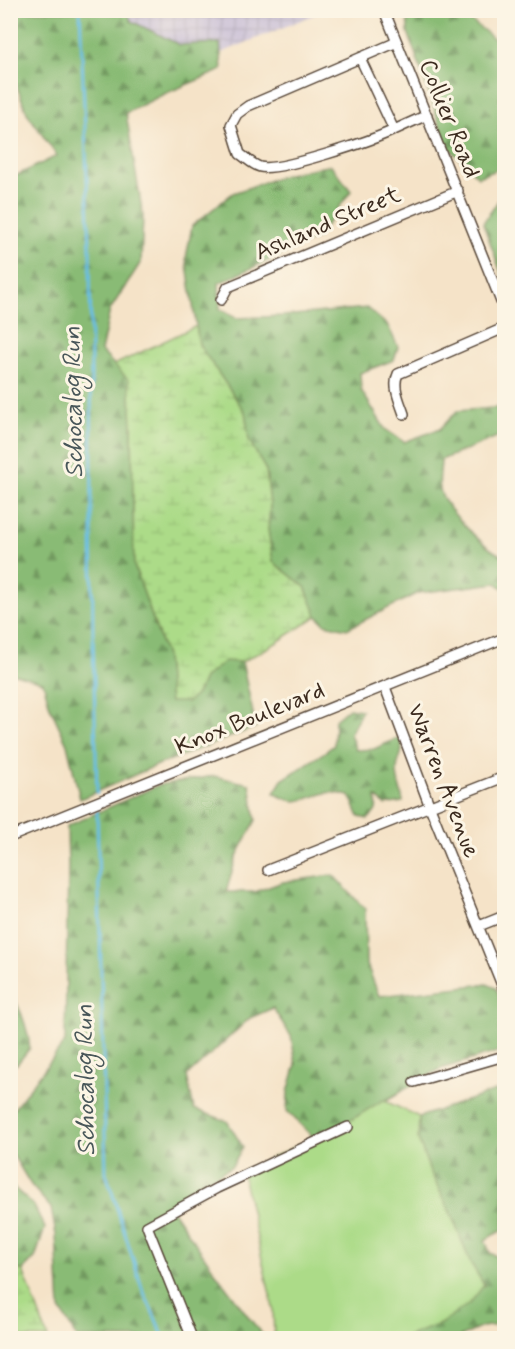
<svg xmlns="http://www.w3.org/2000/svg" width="515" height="1349" viewBox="0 0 515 1349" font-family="Mynerve,sans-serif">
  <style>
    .industrial { fill: url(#industrial-grid) }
    .forest { fill: url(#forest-firs); stroke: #627249; stroke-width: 1.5 }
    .wetland { fill: url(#wetland-marsh); stroke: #748253; stroke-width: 1.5 }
    .garden { fill: #acdb88; stroke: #748253; stroke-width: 1.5 }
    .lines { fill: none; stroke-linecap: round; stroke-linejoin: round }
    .stream { stroke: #68bee4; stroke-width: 3 }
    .minor-casing { stroke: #574638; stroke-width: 12 }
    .minor { stroke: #fff; stroke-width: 9 }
    .labels { text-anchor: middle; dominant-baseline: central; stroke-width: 6; stroke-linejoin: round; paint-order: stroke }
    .street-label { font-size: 24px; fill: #3b2a1e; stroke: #fcf5e5 }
    .water-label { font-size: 26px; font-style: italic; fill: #485659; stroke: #fcf5e5 }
  </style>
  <defs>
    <pattern id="industrial-grid" width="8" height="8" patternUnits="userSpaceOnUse" patternTransform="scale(1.5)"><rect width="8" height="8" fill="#c9bfd7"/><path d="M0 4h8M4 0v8" fill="none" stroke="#aea4b8"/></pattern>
    <pattern id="forest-firs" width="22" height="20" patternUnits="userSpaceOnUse" patternTransform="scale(1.5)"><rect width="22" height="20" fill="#89bb74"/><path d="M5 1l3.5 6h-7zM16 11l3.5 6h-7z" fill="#71985f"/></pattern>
    <pattern id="wetland-marsh" width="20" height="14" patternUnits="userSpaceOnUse" patternTransform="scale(1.5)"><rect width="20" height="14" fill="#acdb88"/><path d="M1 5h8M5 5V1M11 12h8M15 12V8" fill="none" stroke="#95bc75"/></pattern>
  </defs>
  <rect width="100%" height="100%" fill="#fcf5e5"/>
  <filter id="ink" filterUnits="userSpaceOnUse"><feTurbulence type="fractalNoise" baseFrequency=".0167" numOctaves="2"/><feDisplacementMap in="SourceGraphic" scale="12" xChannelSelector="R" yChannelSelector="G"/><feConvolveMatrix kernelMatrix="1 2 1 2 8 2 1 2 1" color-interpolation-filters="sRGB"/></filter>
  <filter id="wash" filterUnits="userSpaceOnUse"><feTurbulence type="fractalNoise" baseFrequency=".008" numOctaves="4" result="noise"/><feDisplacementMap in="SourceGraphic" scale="24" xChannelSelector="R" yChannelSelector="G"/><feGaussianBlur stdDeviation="1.35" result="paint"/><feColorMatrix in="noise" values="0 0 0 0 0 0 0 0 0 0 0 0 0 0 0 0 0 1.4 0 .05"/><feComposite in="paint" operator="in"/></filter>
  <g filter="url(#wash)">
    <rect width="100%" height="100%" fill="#f5e3c8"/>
    <path class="industrial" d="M127 11H323L221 53 220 43 180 45 131 21Z"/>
    <path class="forest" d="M422 10 455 11 461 13 504 46V167L478 177 447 146 408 32 407 14Z
      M11 11H127L131 21 180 45 220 43 222 70 164 94 126 113 143 216 141 262 110 310 101 351 129 380 132 423 134 565 166 656 170 702 198 692 204 678 225 661 242 662 256 727 155 766 80 799 67 744 50 707 43 682 11 673V178L57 156 27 113 11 71Z
      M331 165 351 191 317 238 219 283 220 309 236 318 283 316 367 308 388 326 398 347 394 360 360 373 361 390 385 429 404 442 440 429 457 411 504 407V434L441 460C441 469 438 480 440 489 443 507 486 551 504 556V589L496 583 418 593 347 629 325 624 317 616 305 587 273 562 268 530 270 505 266 471 249 440 245 412 199 345 186 258 192 226 233 193 288 174Z
      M504 192V281L483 223Z
      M349 708 362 710 350 734 356 750 374 749 400 737C406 756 396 758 397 772 397 782 402 792 403 802L385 805 376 797C377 808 378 811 368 819L359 817 350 796C343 795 333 791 326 793 301 799 298 807 274 793L282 780 322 754 334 745 335 720Z
      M214 776 250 784 256 820 236 858 226 892H255L283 882 333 875 365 909 366 962 379 996 487 984 496 988 504 1008V1050L440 1069 343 1125 313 1137 287 1111 288 1092 296 1064 291 1036 273 1008 250 1018 187 1076 194 1109 227 1121 243 1147 232 1166 194 1188 171 1208 218 1276 260 1332 267 1338H77L60 1309 56 1235 51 1208 31 1185 11 1152 10 1114 65 1042 68 868 67 826 159 785Z
      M11 992C21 1010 28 1027 30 1048L17 1064 11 1066Z
      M504 1088V1122L501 1124 504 1125V1230L493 1235 485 1240 490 1253 504 1260V1324L482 1327 458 1338H403L440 1324 484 1285 470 1262 451 1214 429 1169 418 1139 419 1117Z
      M10 1184 34 1206 45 1228 35 1258 23 1270H11Z"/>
    <path class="wetland" d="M196 326 199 345 245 412 249 440 266 471 270 505 268 530 273 562 305 587 317 616 276 643 242 662 225 661 204 678 198 692 188 702H170L166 656 134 565 132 423 129 380 114 365Z
      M11 1270H23L48 1338H11Z"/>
    <path class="garden" d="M383 1100 419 1117 418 1139 429 1169 451 1214 470 1262 484 1285 470 1303 440 1324 403 1338H274L273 1308 242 1171 343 1125Z"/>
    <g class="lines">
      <path class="stream" d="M80 10 90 248 93 640 97 793
        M97 811 106 1173 142 1288 164 1338"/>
    </g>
  </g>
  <g filter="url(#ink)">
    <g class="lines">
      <g class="minor-casing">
        <path id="minor" d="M384 10 504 309
          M360 58 394 130 427 115
          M394 130C373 140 279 172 260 167 253 165 246 158 240 154L231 125 237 114 248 106 397 42
          M221 300 228 287 458 191
          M404 414C400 402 392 386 398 374L504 328
          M385 687 430 807 504 990
          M10 837 504 638
          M268 870 504 777
          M479 926 504 916
          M414 1082 504 1056
          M192 1338 147 1226 217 1188 348 1127"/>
      </g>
      <use href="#minor" class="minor"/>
    </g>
  </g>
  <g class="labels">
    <g class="street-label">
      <text transform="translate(449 119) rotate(68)">Collier Road</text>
      <text transform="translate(328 224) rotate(-23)">Ashland Street</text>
      <text transform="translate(250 719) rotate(-22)">Knox Boulevard</text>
      <text transform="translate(443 781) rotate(69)">Warren Avenue</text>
    </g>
    <g class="water-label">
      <text transform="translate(74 402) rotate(-91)">Schocalog Run</text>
      <text transform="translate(86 1080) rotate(-91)">Schocalog Run</text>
    </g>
  </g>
  <rect width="515" height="1349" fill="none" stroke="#fcf5e5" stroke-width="36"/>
</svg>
